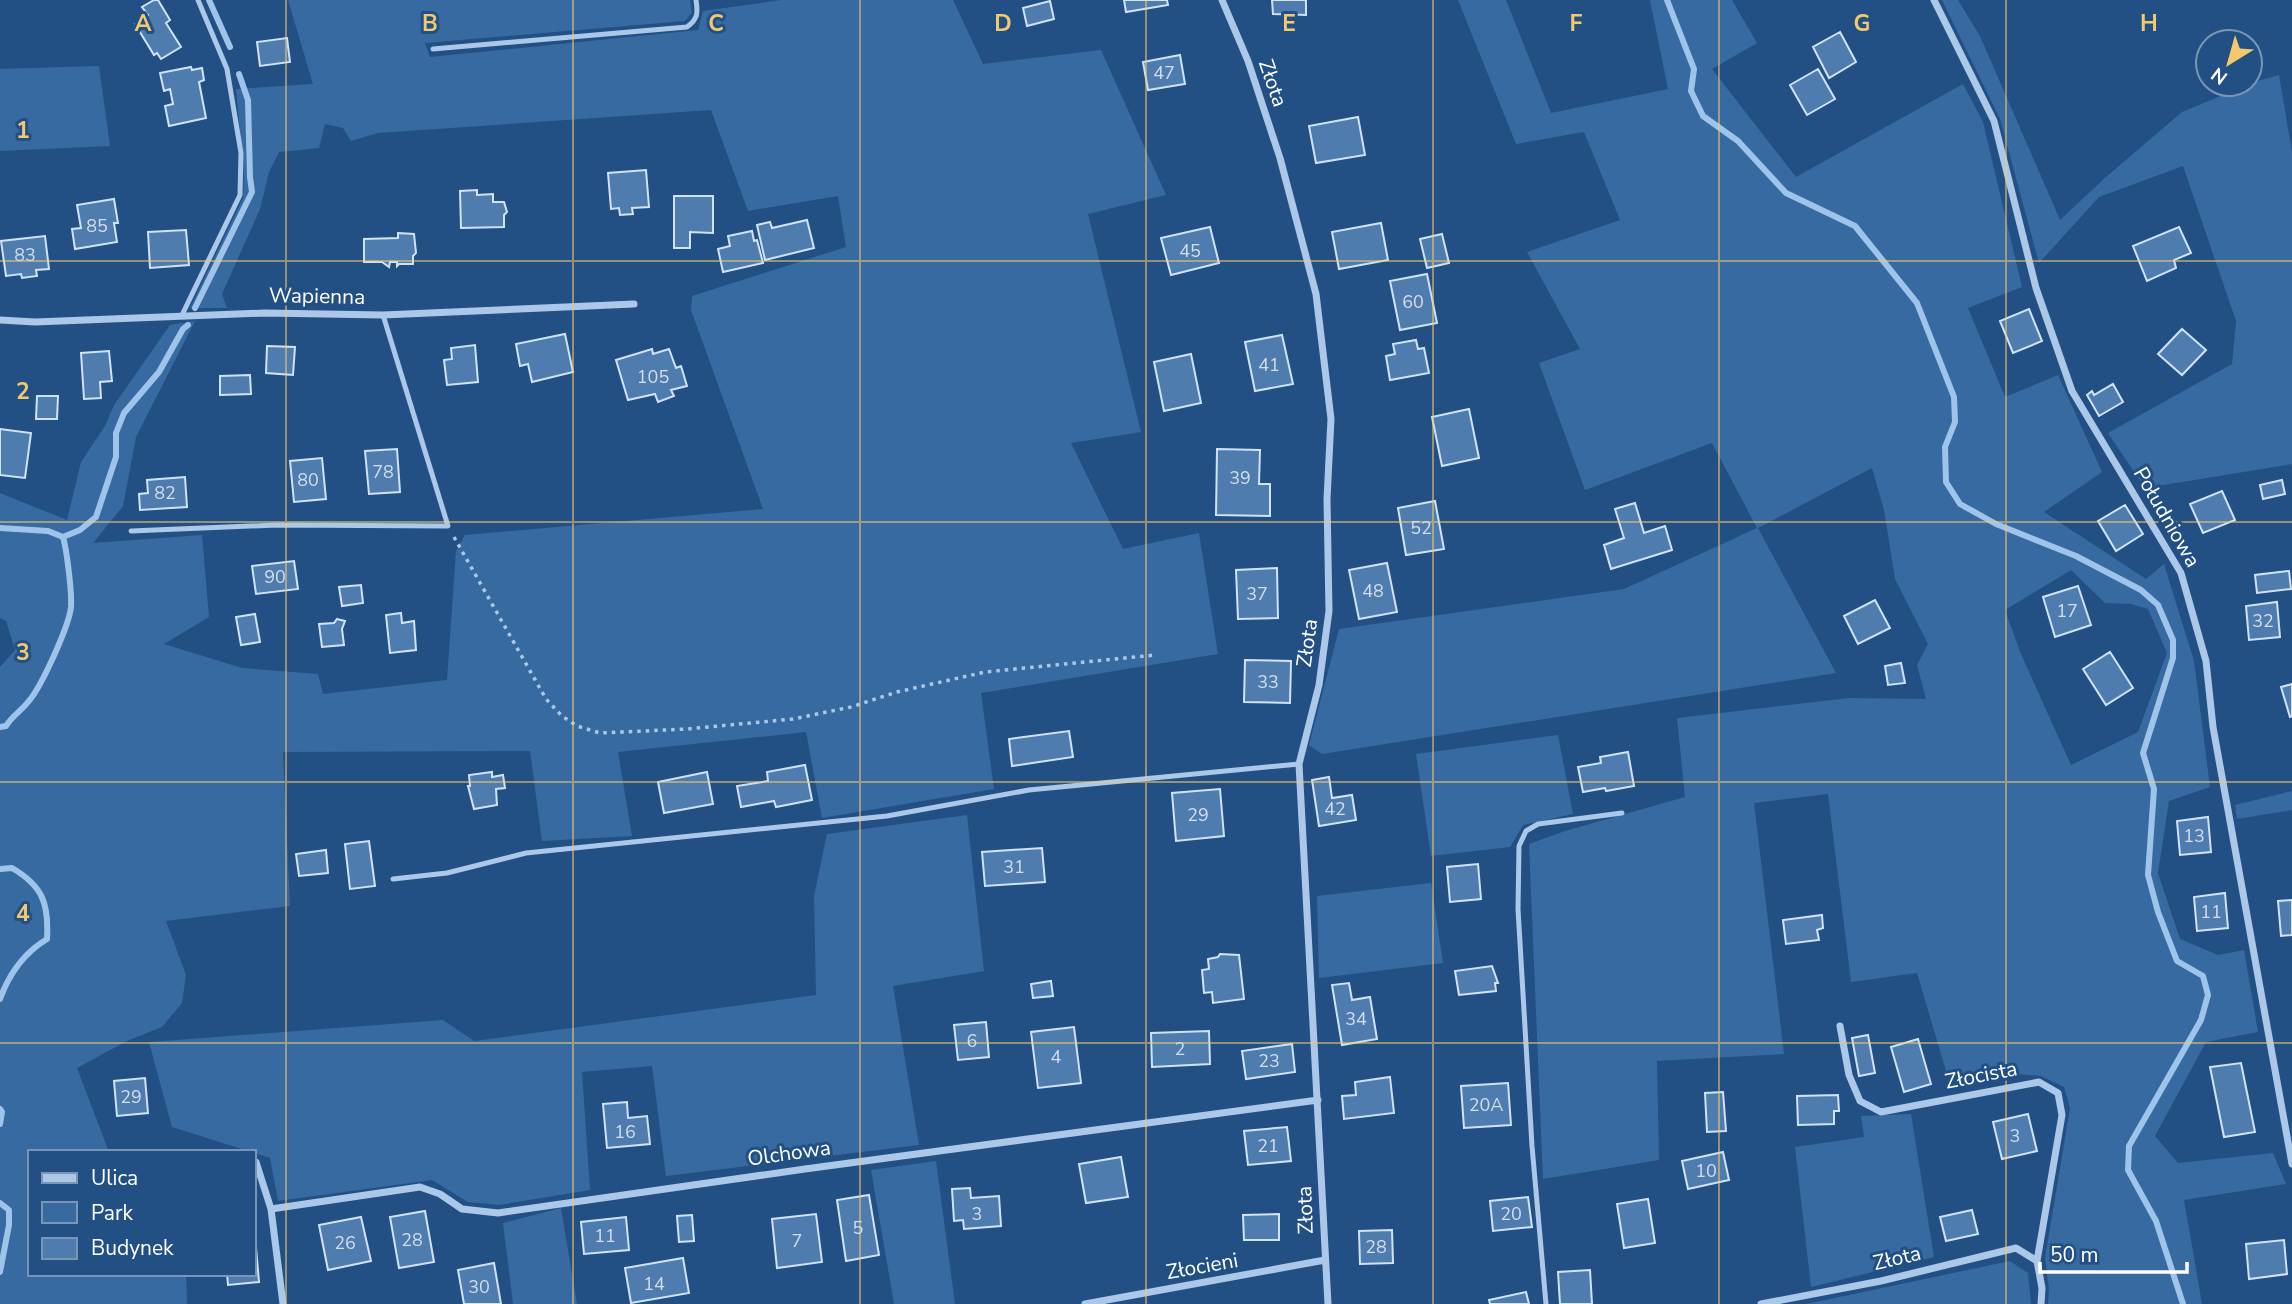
<svg xmlns="http://www.w3.org/2000/svg" width="2292" height="1304" viewBox="0 0 2292 1304" font-family="'Nunito Sans',sans-serif">
  <style>
    .green { fill: #366aa1; fill-rule: evenodd }
    .lines { fill: none; stroke-linecap: round; stroke-linejoin: round }
    .stream { stroke: #9fc4e9; stroke-width: 6 }
    .building { fill: #4f7cae; stroke: #cfe2f6; stroke-width: 2 }
    .path { stroke: #abc8e8; stroke-width: 3.5; stroke-dasharray: 3.5 5; stroke-linecap: butt }
    .lane { stroke: #abc8e8; stroke-width: 5 }
    .street { stroke: #abc8e8; stroke-width: 7 }
    .grid { fill: none; stroke: #f4c96d; stroke-width: 2; stroke-opacity: 0.55 }
    .labels { text-anchor: middle; dominant-baseline: central; stroke-width: 6; stroke-linejoin: round; paint-order: stroke }
    .number-label { font-size: 18px; fill: #d3deeb }
    .street-label { font-size: 21px; fill: #fff; stroke: #225084 }
    .grid-label { font-size: 23px; text-anchor: middle; font-weight: bold; fill: #f4c96d; stroke: #225084; stroke-width: 6; stroke-linejoin: round; paint-order: stroke }
  </style>
  <rect width="100%" height="100%" fill="#225084"/>
  <path class="green" d="M288 0H690L692 13 685 21 425 43 430 57 698 30 703 11 781 0H953L983 64 1101 50 1166 195 1088 214 1141 432 1071 443 1123 549 1199 533 1218 654 981 693 994 789 822 818 806 732 618 752 632 836 542 841 530 751 283 752 290 906 166 921 186 975 182 1003 162 1027 127 1041 77 1068 109 1152H30V1274H186L187 1304H0V667L15 650 6 621 0 618V493L67 520 81 462 105 426 114 405 170 325 195 321 136 437 123 506 93 543 202 535 209 617 164 644 242 668 318 674 323 694 447 680 456 551 465 535 763 509 691 310 692 296 846 247 838 196 748 211 711 110 378 133 351 141 343 128 325 124 319 148 279 152 269 172 260 209 222 294 227 308H190L243 198 244 175 236 89 313 84Z
    M1458 0H1506L1551 113 1668 89 1650 0H1732L1757 43 1712 69 1796 177 1963 84 1983 122 2022 287 1968 308 2005 397 2058 375 2102 472 2044 512 2146 579 2164 564 2194 661 2210 787 2169 801 2158 873 2180 939 2218 955 2244 950 2258 1032 2206 1042 2155 1136 2178 1163 2273 1153 2286 1184 2184 1200 2202 1304H2048L2049 1289 2045 1258 2070 1108 2064 1087 2041 1076 2005 1073 1949 1081 1917 973 1851 982 1828 794 1754 803 1784 1054 1657 1061 1659 1160 1543 1179 1529 844 1565 831 1685 797 1677 718 1849 698 1926 699 1917 665 1928 644 1895 579 1884 510 1872 468 1758 528 1836 673 1322 754 1309 745 1339 629 1624 589 1757 528 1712 443 1585 490 1539 363 1580 349 1527 252 1620 220 1584 132 1516 144ZM2071 570 2105 603 2131 604 2148 609 2167 653 2138 732 2071 765 2021 654 2005 610Z
    M1942 0H1958L1980 36 2060 220 2106 177 2182 112 2254 82 2279 75 2292 152V464L2145 488 2108 433 2232 364 2236 321 2183 166 2099 197 2039 263 2000 119Z
    M99 66 110 146 0 151V69Z
    M1558 735 1573 814 1523 825 1510 847 1431 856 1416 754Z
    M2292 791V810L2237 819 2235 805Z
    M967 815 984 971 893 986 919 1145 666 1176 652 1066 582 1072 590 1190 499 1205 468 1202 432 1180 278 1201 270 1158 172 1127 149 1042 443 1020 474 1041 816 995 814 896 827 834Z
    M1431 883 1443 963 1319 978 1317 896Z
    M1911 1114 1934 1257 1811 1287 1795 1147 1864 1137 1861 1116Z
    M936 1161 955 1304H894L871 1170Z
    M561 1208 577 1304H513L503 1223Z
    M2010 1261 2028 1273 2031 1304H1806Z"/>
  <g class="lines">
    <path class="stream" d="M209 0 230 47
      M1667 0 1694 69 1691 91 1703 116 1738 141 1786 193 1855 226 1917 303 1954 397 1955 422 1945 447 1946 482 1960 504 1996 524 2076 556 2141 590 2158 605 2173 640V658L2143 753 2154 789 2148 875 2158 912 2177 961 2203 976 2208 995 2201 1020 2129 1146 2128 1170 2156 1221 2183 1304
      M195 308 252 192 250 177 248 100 239 74
      M0 528 48 531 63 537C67 551 72 593 71 607 69 626 41 688 28 702 21 711 12 716 6 726L0 727
      M63 537 80 530 96 517 116 457V433L124 413 159 372 183 329 188 325
      M0 869 12 868C43 886 49 904 47 939 24 953 9 974 0 999
      M0 1109 2 1112 0 1124
      M0 1203 9 1210V1225L0 1272"/>
  </g>
  <path class="building" d="M154 0H158L170 20 166 23 181 47 161 59 157 53 154 55 135 24 148 15 142 7Z
    M1124 0H1167L1168 5 1126 12Z
    M1272 0H1306V15L1273 14Z
    M1050 1 1054 19 1027 26 1023 8Z
    M1840 32 1856 62 1829 78 1813 47Z
    M287 38 290 62 260 66 257 42Z
    M1180 55 1185 84 1148 90 1143 62Z
    M191 67 192 70 202 68 204 80 199 82 206 118 169 126 165 106 173 104 170 89 164 91 160 73Z
    M1818 69 1835 99 1807 115 1790 85Z
    M1358 117 1365 155 1316 163 1309 126Z
    M646 170 649 207 632 208 633 214 620 215 619 208 611 209 608 173Z
    M477 190V195L493 194V202H504L507 212 504 215V227L461 228 460 191Z
    M674 196H713V233L690 232V248H674Z
    M114 199 118 223H114L117 242 75 249 72 229 81 228 77 205Z
    M807 220 814 248 765 260 757 225 770 222 772 228Z
    M1381 223 1388 260 1339 269 1332 232Z
    M1210 227 1219 263 1171 275 1161 238Z
    M2179 227 2191 253 2174 260 2176 268 2147 281 2133 246Z
    M186 230 189 265 150 268 148 232Z
    M752 231 754 241 757 240 763 263 723 272 718 249 730 246 728 236Z
    M398 233 414 234 416 253 413 256V264H399L397 266V262H390L389 267 382 262H364V239L398 238Z
    M1442 234 1449 263 1427 268 1420 239Z
    M45 236 49 269 36 270 37 276 22 278 21 274 6 276 1 241Z
    M1427 274 1437 323 1400 330 1390 281Z
    M2029 309 2042 341 2013 353 2000 321Z
    M2182 329 2206 350 2182 375 2158 354Z
    M565 334 573 372 532 382 528 364 520 366 516 344Z
    M1282 335 1293 384 1255 391 1245 342Z
    M1416 340 1418 349 1424 348 1429 373 1390 380 1386 356 1395 354 1393 344Z
    M475 345 478 382 447 385 444 360 452 359 451 348Z
    M267 346 295 347 293 375 266 373Z
    M652 349 653 354 669 349 676 368 681 366 687 386 671 390 674 396 658 402 655 394 628 400 616 360Z
    M109 351 112 381 100 382 101 398 84 399 81 353Z
    M1191 354 1201 403 1164 411 1154 362Z
    M250 375 251 394 220 395V376Z
    M2113 384 2123 402 2099 416 2087 395 2092 391 2094 395Z
    M37 396H58L57 419H36Z
    M1469 409 1479 458 1442 466 1432 417Z
    M0 429 31 433 25 478 0 475Z
    M397 449 400 492 369 494 365 451Z
    M1217 449 1260 450 1259 484H1270V516L1216 515Z
    M322 458 326 499 294 502 290 461Z
    M185 477 187 507 140 510 139 494 148 493 147 480Z
    M2282 480 2285 494 2263 499 2260 485Z
    M2222 491 2235 520 2203 533 2190 504Z
    M1435 501 1444 549 1406 555 1398 508Z
    M1635 503 1644 533 1665 526 1672 550 1611 569 1604 545 1624 538 1615 509Z
    M2125 505 2143 534 2116 551 2098 521Z
    M294 561 298 589 256 594 252 566Z
    M1387 563 1397 612 1359 619 1349 570Z
    M1277 568 1278 618 1238 619 1236 570Z
    M2289 571 2291 589 2257 593 2255 575Z
    M361 585 363 603 342 606 339 587Z
    M2078 586 2091 625 2055 637 2043 597Z
    M1875 600 1890 628 1858 644 1844 616Z
    M2277 602 2280 637 2249 640 2246 606Z
    M401 613 402 623 414 621 416 650 390 653 386 615Z
    M255 614 260 642 241 645 236 617Z
    M337 619 345 621 342 629 344 645 322 647 319 624 334 623Z
    M2110 652 2133 688 2106 705 2083 669Z
    M1245 660 1291 661 1290 703 1244 702Z
    M1901 663 1905 683 1888 685 1885 666Z
    M2292 684V716L2290 717 2281 687Z
    M1069 731 1073 757 1012 766 1009 739Z
    M1628 752 1634 786 1606 791 1605 788 1583 792 1578 767 1601 763 1600 757Z
    M805 765 812 800 776 807 774 801 741 807 737 786 768 781 767 772Z
    M492 772V777L503 775 505 788 496 789 497 805 474 809 468 786H470L469 775Z
    M707 772 713 804 664 813 658 782Z
    M1329 777 1332 798 1352 795 1356 820 1319 826 1312 780Z
    M1220 789 1224 836 1176 841 1172 793Z
    M2208 817 2211 852 2180 855 2177 821Z
    M369 841 375 886 350 889 345 844Z
    M1042 848 1045 882 985 886 982 852Z
    M326 850 328 873 299 876 296 854Z
    M1478 864 1481 899 1450 902 1447 867Z
    M2225 893 2228 928 2197 931 2194 897Z
    M2292 900V935L2281 936 2278 901Z
    M1822 915 1823 928 1817 930 1819 940 1786 944 1783 920Z
    M1220 954 1239 955 1244 999 1213 1003 1212 992 1204 993 1202 970 1209 969 1208 959 1218 957Z
    M1492 966 1498 983H1495L1496 991 1459 995 1455 971Z
    M1051 981 1053 996 1033 998 1031 984Z
    M1349 983 1352 1000 1370 997 1377 1039 1342 1045 1332 985Z
    M986 1022 989 1057 958 1060 954 1025Z
    M1074 1027 1081 1083 1038 1088 1031 1032Z
    M1209 1031 1210 1064 1152 1067 1151 1033Z
    M1868 1035 1875 1073 1859 1076 1852 1038Z
    M1918 1039 1931 1084 1904 1092 1891 1047Z
    M1292 1044 1295 1072 1246 1079 1242 1051Z
    M2241 1063 2255 1132 2224 1137 2210 1067Z
    M1390 1077 1394 1113 1344 1119 1342 1096 1356 1095 1355 1082Z
    M145 1078 148 1113 117 1116 114 1081Z
    M1508 1083 1511 1125 1464 1128 1461 1086Z
    M1723 1092 1726 1131 1707 1132 1705 1093Z
    M1838 1095 1839 1111H1834V1124L1798 1125 1797 1096Z
    M627 1102 628 1118 647 1116 650 1144 607 1148 603 1104Z
    M2028 1114 2037 1151 2002 1159 1993 1122Z
    M1287 1127 1291 1161 1248 1165 1244 1131Z
    M1723 1152 1729 1180 1688 1189 1682 1161Z
    M1121 1157 1128 1197 1086 1203 1079 1164Z
    M970 1188 971 1198 999 1196 1001 1226 964 1229 963 1220 954 1221 952 1189Z
    M869 1195 879 1255 846 1261 837 1200Z
    M1528 1197 1532 1227 1493 1231 1490 1201Z
    M1648 1199 1655 1243 1624 1248 1617 1204Z
    M1972 1210 1978 1234 1946 1241 1940 1217Z
    M425 1211 434 1262 399 1268 390 1217Z
    M816 1214 822 1262 777 1268 772 1219Z
    M1279 1214V1240H1244L1243 1215Z
    M692 1215 694 1241 679 1242 677 1216Z
    M361 1217 371 1261 328 1270 319 1225Z
    M626 1217 629 1250 584 1254 581 1222Z
    M1392 1230 1393 1263 1360 1264 1359 1231Z
    M2284 1240 2287 1274 2249 1279 2246 1244Z
    M254 1247H256L259 1282 228 1285 227 1274H254Z
    M683 1258 689 1293 631 1303 625 1268Z
    M494 1263 501 1304H464L458 1270Z
    M1590 1270 1592 1304H1560L1558 1272Z
    M1526 1292 1529 1304H1490L1489 1300Z"/>
  <g class="lines">
    <path class="path" d="M454 537 546 699 562 716 577 726 600 733 687 729 793 719 851 707 897 692 985 672 1155 655"/>
    <path class="lane" d="M433 49 687 27C698 19 698 13 696 0
      M182 315 240 195 241 153 227 69 198 0
      M131 531 277 525 448 526 383 315
      M393 879 447 873 526 853 887 816 1029 790 1299 764
      M1546 1304 1532 1146 1518 909 1519 846 1526 831 1538 824 1622 813"/>
    <path class="street" d="M1222 0 1248 61 1280 158 1316 294 1331 419 1327 499 1329 611 1319 685 1299 764 1328 1304
      M1934 0 1994 121 2036 288 2072 391 2181 573 2206 661 2213 727 2292 1164
      M0 320 35 322 265 313 383 315 634 304
      M1840 1026 1849 1075 1860 1101 1881 1112 2039 1082 2058 1093 2062 1115 2037 1261 2042 1288 2041 1304
      M256 1162 271 1209 283 1304
      M271 1209 420 1187 440 1194 462 1209 498 1213 805 1169 1318 1100
      M1085 1304 1325 1260
      M1761 1304 1881 1281 2016 1248 2037 1261"/>
  </g>
  <path class="grid" d="M286 0V1304M573 0V1304M860 0V1304M1146 0V1304M1433 0V1304M1719 0V1304M2006 0V1304M0 261H2292M0 522H2292M0 782H2292M0 1043H2292"/>
  <g class="labels">
    <g class="number-label">
      <text x="1164" y="73">47</text>
      <text x="97" y="226">85</text>
      <text x="1190" y="251">45</text>
      <text x="25" y="255">83</text>
      <text x="1413" y="302">60</text>
      <text x="1269" y="365">41</text>
      <text x="653" y="377">105</text>
      <text x="383" y="472">78</text>
      <text x="1240" y="478">39</text>
      <text x="308" y="480">80</text>
      <text x="165" y="493">82</text>
      <text x="1421" y="528">52</text>
      <text x="275" y="577">90</text>
      <text x="1373" y="591">48</text>
      <text x="1257" y="594">37</text>
      <text x="2067" y="611">17</text>
      <text x="2263" y="621">32</text>
      <text x="1268" y="682">33</text>
      <text x="1335" y="809">42</text>
      <text x="1198" y="815">29</text>
      <text x="2194" y="836">13</text>
      <text x="1014" y="867">31</text>
      <text x="2211" y="912">11</text>
      <text x="1356" y="1019">34</text>
      <text x="972" y="1041">6</text>
      <text x="1180" y="1049">2</text>
      <text x="1056" y="1057">4</text>
      <text x="1269" y="1061">23</text>
      <text x="131" y="1097">29</text>
      <text x="1486" y="1105">20A</text>
      <text x="625" y="1132">16</text>
      <text x="2015" y="1136">3</text>
      <text x="1268" y="1146">21</text>
      <text x="1706" y="1171">10</text>
      <text x="977" y="1214">3</text>
      <text x="1511" y="1214">20</text>
      <text x="858" y="1228">5</text>
      <text x="605" y="1236">11</text>
      <text x="412" y="1240">28</text>
      <text x="797" y="1241">7</text>
      <text x="345" y="1243">26</text>
      <text x="1376" y="1247">28</text>
      <text x="654" y="1284">14</text>
      <text x="479" y="1287">30</text>
    </g>
    <g class="street-label">
      <text transform="translate(1273 83) rotate(71)">Złota</text>
      <text transform="translate(317 296) rotate(1)">Wapienna</text>
      <text transform="translate(2167 517) rotate(60)">Południowa</text>
      <text transform="translate(1307 643) rotate(-82)">Złota</text>
      <text transform="translate(1981 1075) rotate(-11)">Złocista</text>
      <text transform="translate(789 1153) rotate(-8)">Olchowa</text>
      <text transform="translate(1305 1210) rotate(-92)">Złota</text>
      <text transform="translate(1897 1258) rotate(-13)">Złota</text>
      <text transform="translate(1202 1266) rotate(-10)">Złocieni</text>
    </g>
  </g>
  <g class="grid-label">
    <text x="143" y="31">A</text>
    <text x="430" y="31">B</text>
    <text x="716" y="31">C</text>
    <text x="1003" y="31">D</text>
    <text x="1289" y="31">E</text>
    <text x="1576" y="31">F</text>
    <text x="1862" y="31">G</text>
    <text x="2149" y="31">H</text>
    <text x="23" y="138">1</text>
    <text x="23" y="399">2</text>
    <text x="23" y="660">3</text>
    <text x="23" y="921">4</text>
  </g>
  <rect x="28" y="1150" width="228" height="126" fill="#225084" stroke="#7a96b5" stroke-width="2"/>
  <rect x="42" y="1173" width="35" height="10" fill="#abc8e8" stroke="#7a96b5" stroke-width="2"/>
  <text x="91" y="1185" font-size="21" fill="#ffffff">Ulica</text>
  <rect x="42" y="1202" width="35" height="21" fill="#366aa1" stroke="#7a96b5" stroke-width="2"/>
  <text x="91" y="1220" font-size="21" fill="#ffffff">Park</text>
  <rect x="42" y="1238" width="35" height="21" fill="#4f7cae" stroke="#7a96b5" stroke-width="2"/>
  <text x="91" y="1255" font-size="21" fill="#ffffff">Budynek</text>
  <g transform="translate(2229 63) rotate(217)"><circle r="33" fill="#225084" stroke="#7a96b5" stroke-width="2"/>
  <path d="M0-5L12 26L0 18L-12 26Z" fill="#f4c96d"/>
  <text y="-10" font-size="19" font-weight="bold" text-anchor="middle" fill="#ffffff">N</text>
  </g>
  <path d="M2040 1262v10h147v-10" fill="none" stroke="#ffffff" stroke-width="3.5"/>
  <text x="2050" y="1262" font-size="21" fill="#ffffff" stroke="#225084" stroke-width="5" paint-order="stroke">50 m</text>
</svg>
